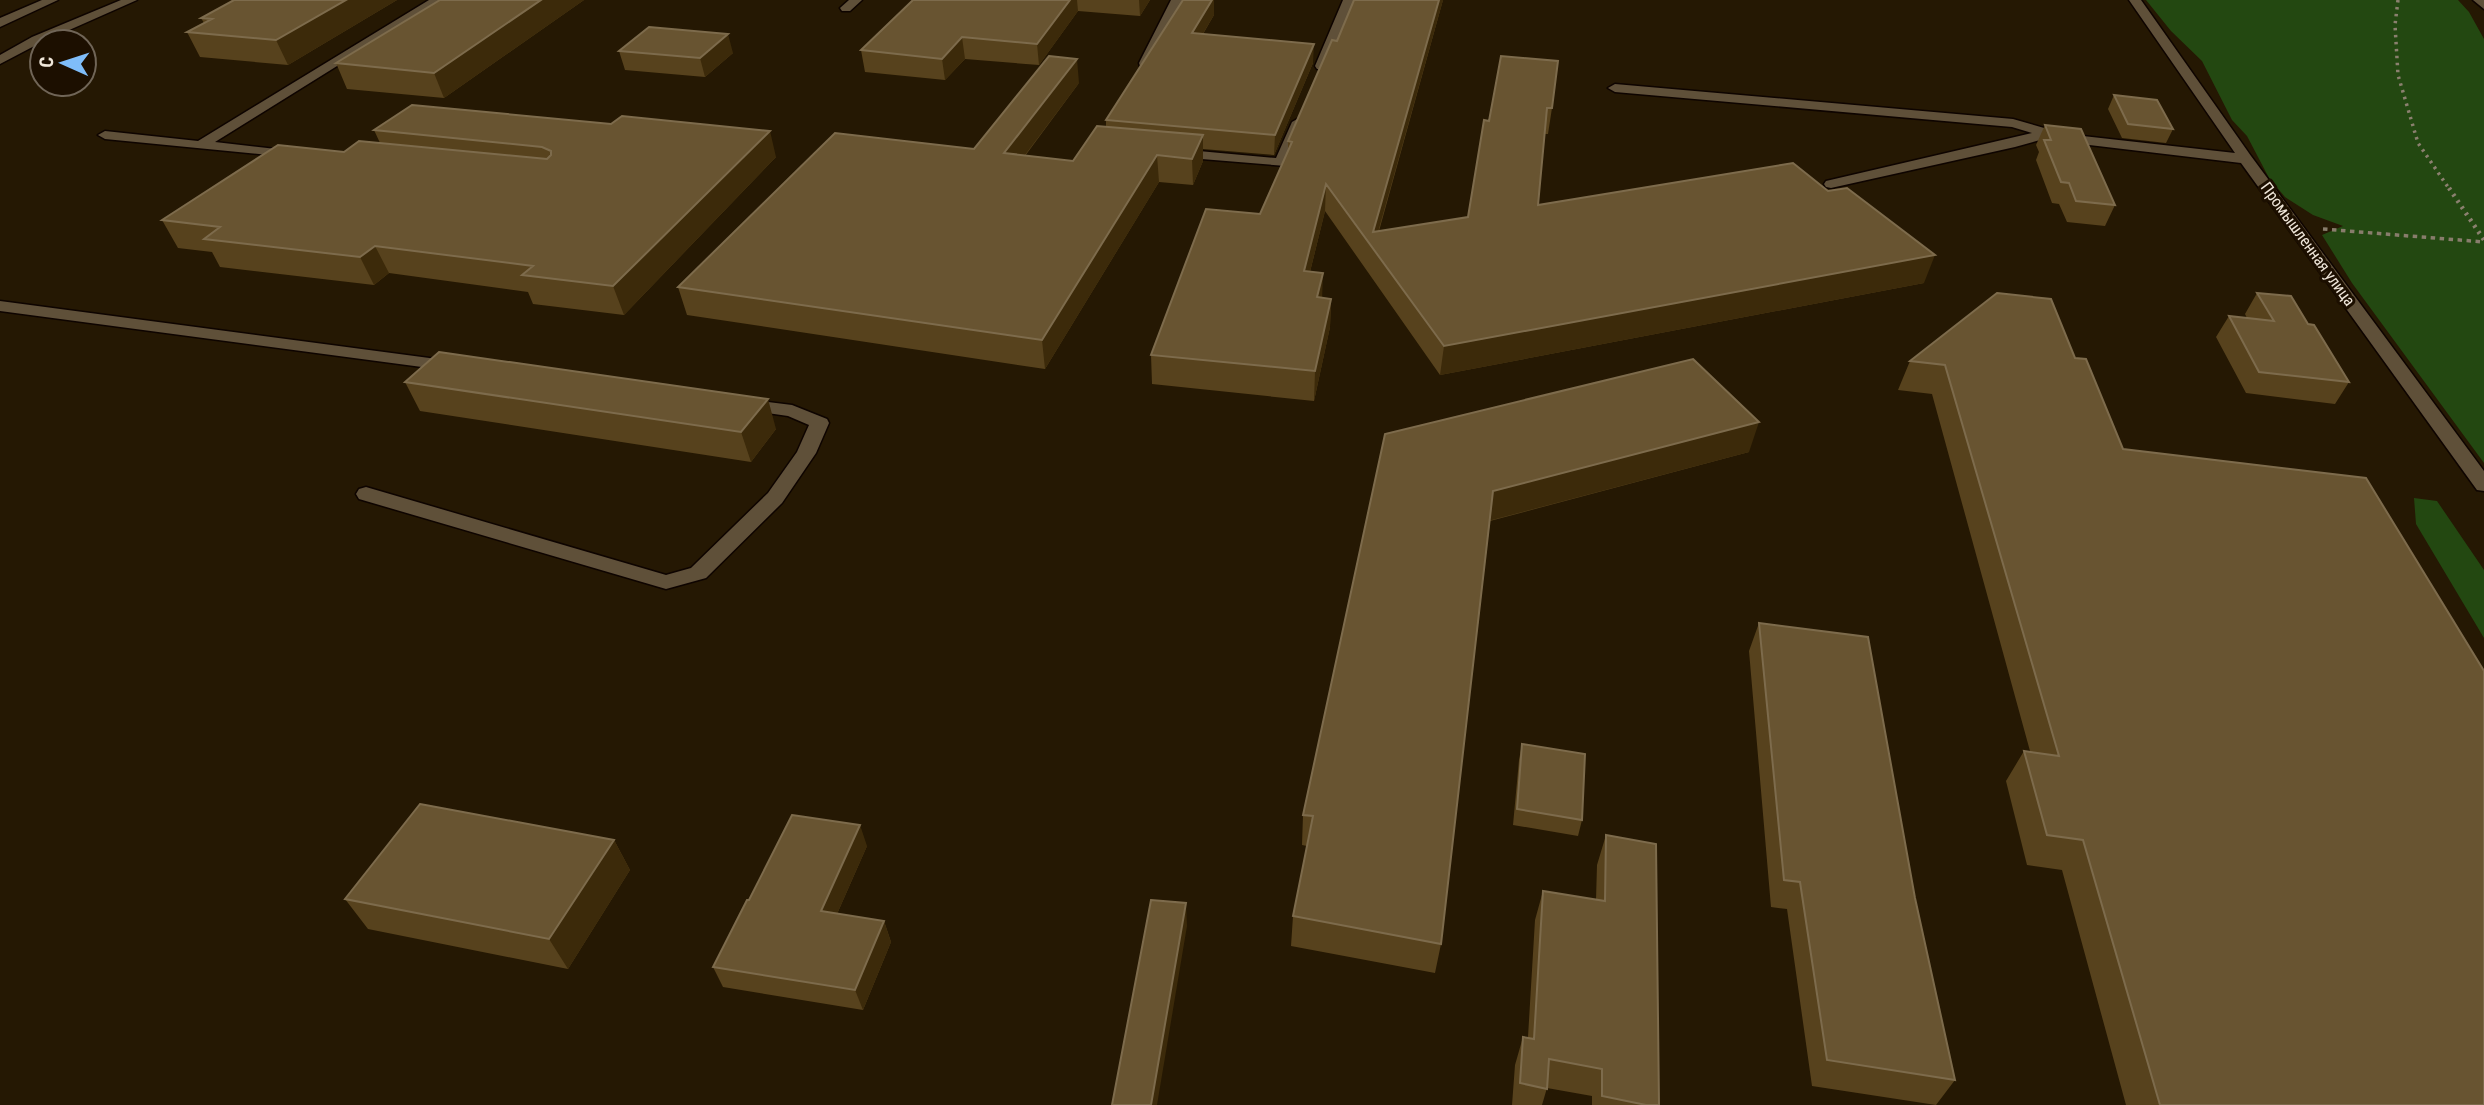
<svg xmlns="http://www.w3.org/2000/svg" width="2484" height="1105" viewBox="0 0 2484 1105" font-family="'Roboto Condensed',sans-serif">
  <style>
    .green { fill: #234811 }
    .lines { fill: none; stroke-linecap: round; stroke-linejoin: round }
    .minor-casing { stroke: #0e0400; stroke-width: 3 }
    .path { stroke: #887d6c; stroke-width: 3.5; stroke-dasharray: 4.5 4.5; stroke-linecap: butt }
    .minor { fill: #5f5039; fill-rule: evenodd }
    .rail-far1 { stroke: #8b806f; stroke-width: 3.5; stroke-dasharray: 2.5 4.5; stroke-linecap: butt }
    .rail { stroke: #8b806f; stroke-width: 4.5; stroke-dasharray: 2.5 5; stroke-linecap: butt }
    .wall { fill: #57421d }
    .shaded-wall { fill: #3c2a0a }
    .building { fill: #685431; stroke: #7d6b4c; stroke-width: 2 }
    .labels { text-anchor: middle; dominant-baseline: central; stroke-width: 6; stroke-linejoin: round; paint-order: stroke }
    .far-street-label { font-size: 16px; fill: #efe6d9; stroke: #1c0f00 }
  </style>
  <rect width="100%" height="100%" fill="#251803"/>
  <path class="green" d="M2146 0H2458L2469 12 2484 39V463L2352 283 2322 235 2343 226 2313 215 2285 197 2269 178 2247 136 2232 120 2202 61 2171 31Z
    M2414 498 2437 501 2484 570V638L2416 524Z"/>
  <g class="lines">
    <g class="minor-casing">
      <path id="minor" d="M42 0H58L0 27V18Z
        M121 0H137L40 43 0 64V55L32 37Z
        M429 0H443L215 142 294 151 299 152 301 155 299 158 105 139 98 135 105 131 198 141Z
        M849 0H862L850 11H842L840 8Z
        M1171 0H1183L1151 63 1150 66H1140L1139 63Z
        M1343 0H1355L1329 66 1327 69H1317L1315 66Z
        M2129 0H2141L2251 156 2484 471V491L2477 490 2241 163 2064 142 2047 138 2015 147 1831 188 1826 187 1824 184 1826 181 2032 133 2012 127 1615 92 1608 88 1615 84 2013 119 2065 134 2235 153Z
        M2473 0H2484V9Z
        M1299 118 1306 122 1286 166 1177 157 1170 153 1177 149 1276 158 1292 122Z
        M0 301 452 361 461 366 452 371 0 311Z
        M745 399 792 405 827 419 829 423 816 453 782 503 706 578 666 589 359 499 356 494 359 489 366 487 666 575 691 568 768 493 797 452 809 425 788 416 738 409 736 405 738 401Z"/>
    </g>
    <path class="path" d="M2323 229 2484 242"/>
    <use href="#minor" class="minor"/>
    <path class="rail-far1" d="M2398 0 2395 25 2398 75 2418 143 2450 190"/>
    <path class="rail" d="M2449 188 2484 240"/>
  </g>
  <path class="wall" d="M234 0H397L288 65 200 57 187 32 204 23 201 18Z
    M440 0H584L444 98 347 89 336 63Z
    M913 0H1150L1140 16 1078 11 1039 65 965 59 945 80 865 72 861 50Z
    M1183 0H1214V15L1203 34 1313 63 1274 155 1203 149V161L1193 185 1159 182 1045 369 687 315 678 287 974 149 1079 83 1025 156 1073 161 1106 127V120Z
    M1443 0 1379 231 1468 217 1489 121 1501 56 1552 108 1548 134H1545L1538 205 1924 283 1440 375 1325 211 1310 272 1322 298 1331 299 1330 327 1314 401 1152 384 1151 355 1260 214 1288 151V141L1337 41Z
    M619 51 733 53 705 77 625 70Z
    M2114 95 2173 129 2166 143 2122 138 2108 109Z
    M2045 125 2115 205 2105 226 2067 222 2059 204 2052 203 2036 160 2039 152 2036 145Z
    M374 130 776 157 624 315 533 304 528 292 389 273 374 285 220 267 212 252 178 248 162 220 344 152 380 143Z
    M2257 293 2308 324 2349 382 2335 404 2246 393 2216 337 2229 316 2247 318 2245 314Z
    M2075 358 2123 449 2484 1105H2126L2062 870 2027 865 2006 781 2024 751H2030L1932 394 1898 390 1910 361Z
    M405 382 776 429 751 462 420 411Z
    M1385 434 1749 452 1490 521 1441 944 1435 973 1291 946 1293 916 1307 846 1302 845 1303 815Z
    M1759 623 1915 898 1955 1080 1936 1105 1812 1086 1787 909 1771 907 1749 651Z
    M1522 744 1582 820 1578 836 1513 825 1519 760Z
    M1606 835 1659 1105H1592V1096L1547 1088 1542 1105H1512L1515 1065 1523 1037H1528L1535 920 1543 891 1596 900 1597 865Z
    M614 840 630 870 568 969 368 929 345 899Z
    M867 846 837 914 884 921 891 942 863 1010 723 987 713 967 749 900Z"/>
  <path class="shaded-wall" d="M346 0H397L288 65 276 40Z
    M541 0H584L444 98 434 73Z
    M1070 0H1077L1078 11 1039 65 1037 44Z
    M1139 0H1150L1140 16Z
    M1212 0H1214V15L1192 52V33Z
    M1439 0H1443L1373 250V232Z
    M728 34 733 53 705 77 700 58Z
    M962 37 965 59 945 80 942 59Z
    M1314 44 1313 63 1274 155 1275 135Z
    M1077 59 1079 83 1007 179 1004 153Z
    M770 131 776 157 624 315 613 286Z
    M1203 135V161L1193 185 1192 159Z
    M1157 155 1159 182 1045 369 1042 340Z
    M1326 184 1325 211 1303 300 1304 271Z
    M375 246 389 273 374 285 360 257Z
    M1935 255 1924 283 1440 375 1444 346Z
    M1323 273 1322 301 1317 297Z
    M1331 299 1330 327 1314 401 1315 371Z
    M768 399 776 429 751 462 741 432Z
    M1759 422 1749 452 1488 521 1493 491Z
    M860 825 867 846 829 932 821 911Z
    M614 840 630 870 568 969 549 939Z
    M1186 903 1187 926 1157 1105H1151Z
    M884 921 891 942 863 1010 855 990Z"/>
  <path class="building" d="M234 0H346L276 40 187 32 212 19 201 18Z
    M440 0H541L434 73 336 63Z
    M913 0H1070L1037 44 962 37 942 59 861 50Z
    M1183 0H1212L1192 33 1314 44 1275 135 1106 120Z
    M1354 0H1439L1373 232 1468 217 1484 120 1489 121 1501 56 1558 61 1552 108H1547L1538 205 1793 163 1828 191 1847 188 1935 255 1444 346 1326 184 1304 271 1323 273 1317 297 1331 299 1315 371 1151 355 1206 209 1260 214 1292 142 1288 141 1332 40 1337 41Z
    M649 27 728 34 700 58 619 51Z
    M1049 56 1077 59 1004 153 1073 161 1097 126 1203 135 1192 159 1157 155 1042 340 678 287 835 133 974 149Z
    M2114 95 2157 100 2173 129 2128 124Z
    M412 105 611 124 622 116 770 131 613 286 522 275 533 266 375 246 360 257 204 239 220 227 162 220 278 145 344 152 359 141 547 159 551 155V151L542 147 374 130Z
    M2045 125 2081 129 2115 205 2076 201 2069 183 2061 182 2044 140H2051Z
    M1997 293 2051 299 2075 358 2086 359 2123 449 2366 478 2484 671V1105H2160L2083 840 2047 835 2024 751 2059 756 1945 365 1910 361Z
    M2257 293 2291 296 2308 324 2314 325 2349 382 2259 372 2229 316 2274 321Z
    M439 352 768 399 741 432 405 382Z
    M1693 359 1759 422 1493 491 1441 944 1293 916 1313 816 1303 815 1385 434Z
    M1759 623 1868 637 1915 898 1955 1080 1827 1060 1800 882 1784 880Z
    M1522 744 1585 754 1582 820 1517 809Z
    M420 804 614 840 549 939 345 899Z
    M792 815 860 825 821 911 884 921 855 990 713 967 747 900H749Z
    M1606 835 1656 844 1659 1105H1646L1602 1096V1069L1549 1059 1547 1089 1520 1083 1523 1037 1534 1039 1543 891 1605 901Z
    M1151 900 1186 903 1151 1105H1112Z"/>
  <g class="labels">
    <g class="far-street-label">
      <text transform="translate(2308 244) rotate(54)">Промышленная улица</text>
    </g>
  </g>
  <g transform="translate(63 63) rotate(273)"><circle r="33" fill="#1c0f00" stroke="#706557" stroke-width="2"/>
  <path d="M0-5L12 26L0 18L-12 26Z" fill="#7fbdf9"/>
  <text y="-10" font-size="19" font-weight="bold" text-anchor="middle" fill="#efe6d9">С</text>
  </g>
</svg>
